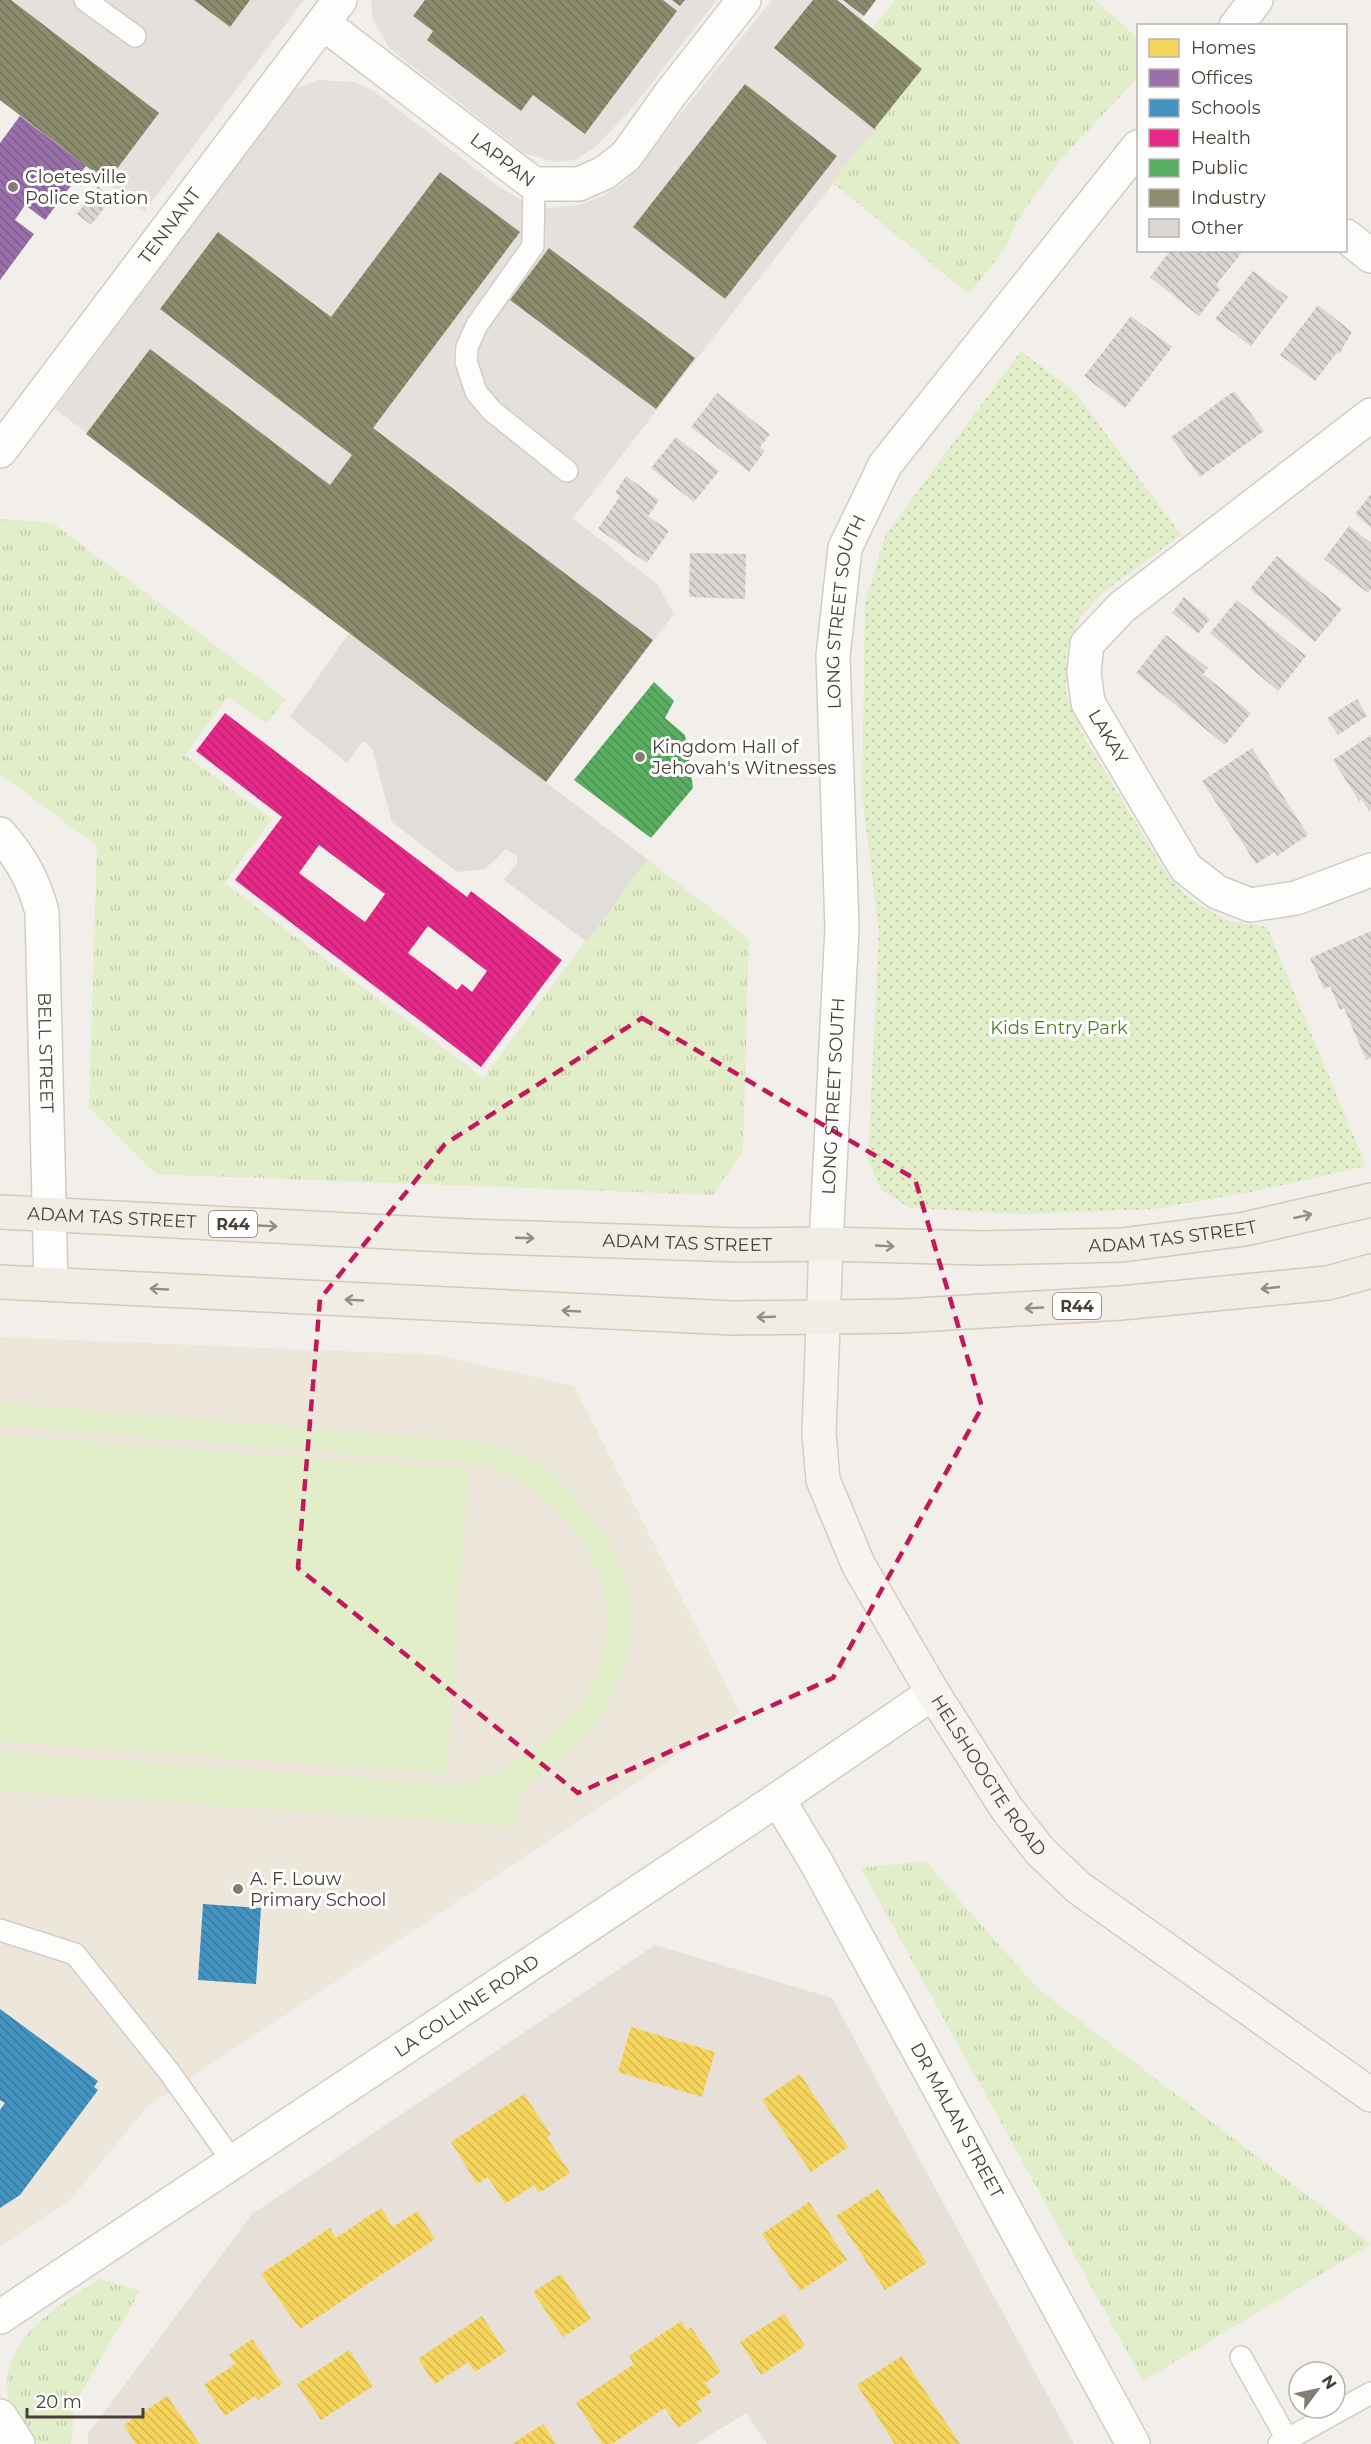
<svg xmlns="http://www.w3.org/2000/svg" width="1371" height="2444" viewBox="0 0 1371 2444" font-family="Montserrat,sans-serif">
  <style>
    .residential { fill: #e6e0d8 }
    .industrial { fill: #e5e0dc }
    .education { fill: #ede6da }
    .grass { fill: url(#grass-tufts) }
    .park { fill: url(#park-dots) }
    .pitch { fill: #e2edc9 }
    .parking { fill: #e1deda }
    .homes { fill: url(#homes-back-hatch) }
    .offices { fill: url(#offices-back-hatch) }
    .schools { fill: url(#schools-back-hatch) }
    .health { fill: url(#health-back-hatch); fill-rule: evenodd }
    .public { fill: url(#public-back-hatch) }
    .industry { fill: url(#industry-back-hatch) }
    .building { fill: url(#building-back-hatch) }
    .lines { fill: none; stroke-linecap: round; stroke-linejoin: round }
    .service-casing { stroke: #d0cdc8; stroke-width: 24 }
    .minor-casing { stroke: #d0cdc8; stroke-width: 36 }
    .tertiary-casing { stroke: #d0cdc8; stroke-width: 36 }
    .secondary-casing { stroke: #d3cdc3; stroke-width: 36 }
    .primary-casing { stroke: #d5c9b7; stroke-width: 36 }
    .service { stroke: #fdfdfc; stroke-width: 21 }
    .minor { stroke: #fdfdfc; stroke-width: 33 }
    .tertiary { stroke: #fdfdfc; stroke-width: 33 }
    .secondary { stroke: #f7f4ef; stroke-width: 33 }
    .primary { stroke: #f1ece4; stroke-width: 33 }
    .oneway { stroke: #948d84 }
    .marked { fill: none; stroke: #c2185b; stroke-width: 4.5; stroke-dasharray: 12 8; stroke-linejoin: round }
    .poi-dot { fill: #847d75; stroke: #fff; stroke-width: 2 }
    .labels { text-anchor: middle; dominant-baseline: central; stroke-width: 6; stroke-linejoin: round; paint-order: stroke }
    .shield { fill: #fff; stroke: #7f7972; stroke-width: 1.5 }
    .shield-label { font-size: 16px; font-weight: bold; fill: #484036 }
    .street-label { font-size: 18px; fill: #484036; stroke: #fff }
    .poi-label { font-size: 18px; fill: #484036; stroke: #fff; text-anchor: start }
    .park-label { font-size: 18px; fill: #4f7e25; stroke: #fff }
  </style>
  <defs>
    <pattern id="grass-tufts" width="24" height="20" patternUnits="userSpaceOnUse" patternTransform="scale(1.5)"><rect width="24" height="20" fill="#e2edc9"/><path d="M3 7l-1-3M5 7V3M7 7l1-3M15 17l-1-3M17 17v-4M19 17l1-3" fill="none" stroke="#c3ccad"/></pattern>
    <pattern id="park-dots" width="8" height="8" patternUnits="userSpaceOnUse" patternTransform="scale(1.5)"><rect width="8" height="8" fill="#e2edc9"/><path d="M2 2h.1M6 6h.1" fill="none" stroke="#c3ccad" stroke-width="1.8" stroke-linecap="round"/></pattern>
    <pattern id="homes-back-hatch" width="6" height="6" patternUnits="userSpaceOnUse" patternTransform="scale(1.5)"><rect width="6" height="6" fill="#f6d55c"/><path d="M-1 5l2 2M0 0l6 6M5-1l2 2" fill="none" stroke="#d4b851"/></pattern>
    <pattern id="offices-back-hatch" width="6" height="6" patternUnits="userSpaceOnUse" patternTransform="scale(1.5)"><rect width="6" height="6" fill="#9970ab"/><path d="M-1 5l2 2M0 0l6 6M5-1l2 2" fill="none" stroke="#7f5d8c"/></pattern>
    <pattern id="schools-back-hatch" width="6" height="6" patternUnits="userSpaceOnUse" patternTransform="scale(1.5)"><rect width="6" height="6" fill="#4393c3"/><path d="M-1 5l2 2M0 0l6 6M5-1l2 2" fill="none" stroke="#3a799f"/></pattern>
    <pattern id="health-back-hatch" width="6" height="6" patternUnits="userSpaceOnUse" patternTransform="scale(1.5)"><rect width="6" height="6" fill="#e7298a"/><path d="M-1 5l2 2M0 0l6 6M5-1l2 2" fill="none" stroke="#bd2572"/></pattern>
    <pattern id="public-back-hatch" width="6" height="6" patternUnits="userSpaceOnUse" patternTransform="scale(1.5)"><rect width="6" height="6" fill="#5aae61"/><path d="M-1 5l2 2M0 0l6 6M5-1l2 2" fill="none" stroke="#4c8f51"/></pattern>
    <pattern id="industry-back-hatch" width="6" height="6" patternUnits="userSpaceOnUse" patternTransform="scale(1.5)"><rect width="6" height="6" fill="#8c8c6e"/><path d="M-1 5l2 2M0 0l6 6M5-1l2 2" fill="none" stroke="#74745b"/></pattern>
    <pattern id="building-back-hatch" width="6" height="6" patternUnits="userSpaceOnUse" patternTransform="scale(1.5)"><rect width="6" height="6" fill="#dad6d2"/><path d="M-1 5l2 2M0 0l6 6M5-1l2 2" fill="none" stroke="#b3afab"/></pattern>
  </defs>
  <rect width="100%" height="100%" fill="#f2efeb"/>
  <path class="residential" d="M655 1945 832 1998 1074 2444H767L746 2413 696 2444H88V2434L252 2214Z"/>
  <path class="industrial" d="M0 0H304L144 212 0 100Z
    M371 0H717L628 113 594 148 575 160 555 162 524 153 389 48 373 19Z
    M772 0H876L861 20 922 69 573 518 657 584 674 614 546 782 55 409 290 91 318 80 355 82 374 91 498 186 525 202 550 208 578 205 603 196 627 180Z"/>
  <path class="education" d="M0 1337 438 1355 574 1386 740 1713 147 2107 70 2200 0 2246Z"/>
  <path class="grass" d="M895 0H1095L1138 39V78L1060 160 1017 221 1006 247 969 294 832 182 922 69 872 29Z
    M0 519 53 523 286 699 267 723 228 696 185 755 272 819 224 883 483 1078 647 859 749 939 743 1150 713 1195 156 1174 89 1107 97 846 0 774Z
    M925 1861 1037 1988 1371 2244 1143 2381 861 1868Z
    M99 2279 140 2291 75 2403 71 2444H38C28 2429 14 2414 8 2398 0 2337 59 2306 99 2279Z"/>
  <path class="park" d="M1021 351 1075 392 1181 535 1105 591 1080 617 1066 652V693L1084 737 1169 878 1193 901 1228 921 1267 927 1366 1166 1256 1191 1154 1209 1020 1214 910 1208 881 1190 868 1159 879 931 862 794 865 602 886 534Z"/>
  <path class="pitch" d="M0 1403 490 1443C509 1451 535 1458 551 1472 566 1484 579 1501 591 1516 638 1577 646 1627 610 1697 602 1713 594 1730 581 1743 563 1762 541 1775 520 1790L517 1826 0 1791V1752L444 1784C484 1782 510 1768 541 1741 555 1729 572 1716 582 1700 647 1604 577 1490 475 1464L0 1425Z
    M0 1435 468 1469 447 1774 0 1741Z"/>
  <path class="parking" d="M349 633 647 859 587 942 504 880 517 863V856L506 849 485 869 457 872 392 822 372 749 366 743 362 742 347 763 290 717Z"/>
  <path class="homes" d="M631 2027 715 2052 702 2097 618 2072Z
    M800 2074 848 2147 811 2172 762 2100Z
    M524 2094 551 2135 547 2137 570 2173 539 2193 534 2185 505 2204 488 2177 477 2184 451 2142Z
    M878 2189 927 2263 885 2290 836 2216Z
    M809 2202 847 2260 800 2291 762 2234Z
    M381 2208 393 2227 417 2211 435 2239 300 2329 261 2274 330 2228 336 2238Z
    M561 2274 591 2319 563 2337 533 2292Z
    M784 2314 805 2346 761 2375 740 2342Z
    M482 2316 506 2352 475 2372 468 2362 435 2384 418 2359Z
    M681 2321 687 2330 691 2327 721 2372 705 2383 712 2392 696 2402 702 2411 678 2428 665 2408 612 2444H603L576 2403 634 2364 629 2356Z
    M252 2339 282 2384 258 2400 255 2396 225 2416 204 2385 235 2364 229 2355Z
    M349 2350 373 2386 321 2420 297 2384Z
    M902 2356 960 2444H895L857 2385Z
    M167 2396 200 2444H136L124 2425Z
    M543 2424 556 2444H512Z"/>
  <path class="offices" d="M20 116 86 166 45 220 25 205 15 220 34 234 0 280V143Z"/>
  <path class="schools" d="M203 1904 261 1908 256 1984 198 1980Z
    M0 2009 98 2081 94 2087 98 2090 20 2195 0 2208V2110L5 2103 0 2100Z"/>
  <path class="health" d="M225 713 467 897 471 891 562 960 481 1067 235 880 282 817 196 751ZM319 845 385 894 365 922 299 873ZM428 926 487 971 472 992 462 984 457 990 408 953Z"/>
  <path class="public" d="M654 682 674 701 665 718 685 735 693 788 651 838 574 780Z"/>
  <path class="industry" d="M0 0H11L159 113 107 182 0 100Z
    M194 0H250L230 27Z
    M425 0H663L677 11 585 134 533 95 521 111 427 40 433 31 413 16Z
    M672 0H685L680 6Z
    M813 0H837L922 69 874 129 774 48Z
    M843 0H876L864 16Z
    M745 84 837 156 725 299 633 227Z
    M440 172 520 232 373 428 653 640 546 782 86 434 150 349 330 485 352 455 160 309 218 232 331 317Z
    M549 248 695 358 656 409 510 300Z"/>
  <path class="building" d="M98 186 112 198 91 225 77 214Z
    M1171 250 1178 254 1181 250H1244L1216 285 1220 289 1199 316 1150 277Z
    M1253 271 1288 297 1251 346 1215 319Z
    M1318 305 1352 332 1339 354 1337 352 1315 381 1280 355Z
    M1131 316 1172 347 1125 408 1084 376Z
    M1234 391 1264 431 1200 477 1171 437Z
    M717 393 770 434 760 447 765 451 749 472 691 427Z
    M676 437 719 471 694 502 651 468Z
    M626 476 659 500 648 516 669 531 647 563 598 529 620 496 615 493Z
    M1371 494V528L1355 514Z
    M1349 526 1371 543V589L1368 593 1324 559Z
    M690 553 746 554 745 599 689 597Z
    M1277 556 1342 609 1315 642 1250 589Z
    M1184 597 1210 619 1198 634 1172 613Z
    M1237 600 1306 656 1278 691 1210 633Z
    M1166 635 1208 668 1203 674 1251 713 1225 745 1136 673Z
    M1357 699 1367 716 1338 735 1327 718Z
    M1371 735V809L1369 811 1362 799 1359 801 1333 760Z
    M1252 748 1308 835 1277 856 1275 852 1256 864 1202 781Z
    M1371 931V1058L1366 1060 1344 1008 1340 1010 1330 986 1324 989 1310 958Z"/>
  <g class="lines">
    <g class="service-casing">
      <path id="service" d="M85 0 135 36
        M534 184 533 246 477 325 467 347 466 361 476 392 492 411 567 471
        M0 1930 75 1954 170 2073 233 2162
        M1241 2357 1287 2439
        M1279 2444 1371 2393"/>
    </g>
    <g class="minor-casing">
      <g id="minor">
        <path id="s1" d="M323 23 534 184H579L604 173 626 156 671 93 744 0"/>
        <path d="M1346 236 1371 256"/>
        <path id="s2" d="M1371 415 1122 607 1087 644 1084 672 1088 703 1186 868 1217 892 1250 905 1296 898 1371 870"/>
        <path id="s3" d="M0 451 340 0"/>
        <path id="s4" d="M778 1799 816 1862 1133 2444"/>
        <path id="s5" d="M0 2317 778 1799 933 1693"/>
        <path d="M0 2416 18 2444"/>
      </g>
    </g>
    <g class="tertiary-casing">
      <g id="tertiary">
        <path d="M1236 26 1256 0"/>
        <path id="s6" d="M0 834C21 858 34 881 42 912L51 1283"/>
        <path id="s7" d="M826 1244 842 928 833 656 845 548 885 465 1138 147"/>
      </g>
    </g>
    <g class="secondary-casing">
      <g id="secondary">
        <path id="s8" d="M826 1244 819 1433 823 1480 858 1564 933 1693 1007 1809 1040 1851 1079 1888 1371 2095"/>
      </g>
    </g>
    <g class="primary-casing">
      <g id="primary">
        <path id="s9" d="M0 1212 466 1236 740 1245 826 1244 981 1248 1122 1245 1245 1229 1371 1200"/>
        <path d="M0 1282 732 1318 901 1316 1121 1303 1328 1283 1371 1271"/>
      </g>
    </g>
    <use href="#service" class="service"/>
    <use href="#minor" class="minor"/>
    <use href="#tertiary" class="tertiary"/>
    <use href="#secondary" class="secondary"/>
    <use href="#primary" class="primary"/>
  </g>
  <defs><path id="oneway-shaft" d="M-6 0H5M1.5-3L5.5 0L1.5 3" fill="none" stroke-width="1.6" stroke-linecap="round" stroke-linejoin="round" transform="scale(1.5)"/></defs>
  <g class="oneway">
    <use href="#oneway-shaft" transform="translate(1303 1216) rotate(-13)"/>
    <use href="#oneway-shaft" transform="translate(268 1226) rotate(3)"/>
    <use href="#oneway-shaft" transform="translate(525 1238) rotate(2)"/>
    <use href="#oneway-shaft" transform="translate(885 1246) rotate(3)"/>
    <use href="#oneway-shaft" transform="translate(1270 1288) rotate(174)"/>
    <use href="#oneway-shaft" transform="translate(159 1289) rotate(-177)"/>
    <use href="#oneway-shaft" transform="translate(354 1300) rotate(-177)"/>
    <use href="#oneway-shaft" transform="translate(1034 1308) rotate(177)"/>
    <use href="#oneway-shaft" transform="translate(571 1311) rotate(-177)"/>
    <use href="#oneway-shaft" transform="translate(766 1317) rotate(178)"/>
  </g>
  <path class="marked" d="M642 1018 915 1179 982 1407 833 1678 578 1793 298 1568 320 1299 445 1144Z"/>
  <g class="poi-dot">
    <circle cx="13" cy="187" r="6"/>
    <circle cx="640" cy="757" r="6"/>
    <circle cx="238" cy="1889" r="6"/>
  </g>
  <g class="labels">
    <g class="shield">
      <rect x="209" y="1211" width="48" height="26" rx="4.5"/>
      <rect x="1053" y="1293" width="48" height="26" rx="4.5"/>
    </g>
    <g class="shield-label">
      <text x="233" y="1224">R44</text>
      <text x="1077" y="1306">R44</text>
    </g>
    <g class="street-label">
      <text stroke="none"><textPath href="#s1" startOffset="226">LAPPAN</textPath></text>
      <text stroke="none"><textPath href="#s3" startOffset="282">TENNANT</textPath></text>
      <text stroke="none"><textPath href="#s7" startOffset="634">LONG STREET SOUTH</textPath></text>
      <text stroke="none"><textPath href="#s2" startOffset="464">LAKAY</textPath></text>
      <text stroke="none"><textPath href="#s6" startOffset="230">BELL STREET</textPath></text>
      <text stroke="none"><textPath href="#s7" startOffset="148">LONG STREET SOUTH</textPath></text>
      <text stroke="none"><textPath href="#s9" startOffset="112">ADAM TAS STREET</textPath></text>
      <text stroke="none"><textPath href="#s9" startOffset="1174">ADAM TAS STREET</textPath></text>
      <text stroke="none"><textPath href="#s9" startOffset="688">ADAM TAS STREET</textPath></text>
      <text stroke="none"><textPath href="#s8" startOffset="576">HELSHOOGTE ROAD</textPath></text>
      <text stroke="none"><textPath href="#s5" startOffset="561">LA COLLINE ROAD</textPath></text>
      <text stroke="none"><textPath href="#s4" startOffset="368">DR MALAN STREET</textPath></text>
    </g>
    <g class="poi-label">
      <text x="25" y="177">Cloetesville<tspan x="25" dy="21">Police Station</tspan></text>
      <text x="652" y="747">Kingdom Hall of<tspan x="652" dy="21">Jehovah's Witnesses</tspan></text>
      <text x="250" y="1879">A. F. Louw<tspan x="250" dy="21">Primary School</tspan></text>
    </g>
    <g class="park-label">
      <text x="1059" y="1028">Kids Entry Park</text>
    </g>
  </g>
  <rect x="1137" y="24" width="210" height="228" fill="#ffffff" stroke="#b6b3af" stroke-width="1.5"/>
  <rect x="1149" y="39" width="30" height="18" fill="#f6d55c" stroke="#b6b3af" stroke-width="1.5"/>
  <text x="1191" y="54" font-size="18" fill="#484036">Homes</text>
  <rect x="1149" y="69" width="30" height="18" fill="#9970ab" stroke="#b6b3af" stroke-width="1.5"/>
  <text x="1191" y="84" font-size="18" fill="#484036">Offices</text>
  <rect x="1149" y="99" width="30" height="18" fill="#4393c3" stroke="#b6b3af" stroke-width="1.5"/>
  <text x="1191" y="114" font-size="18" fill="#484036">Schools</text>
  <rect x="1149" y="129" width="30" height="18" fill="#e7298a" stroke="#b6b3af" stroke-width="1.5"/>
  <text x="1191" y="144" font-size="18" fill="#484036">Health</text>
  <rect x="1149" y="159" width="30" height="18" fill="#5aae61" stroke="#b6b3af" stroke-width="1.5"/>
  <text x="1191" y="174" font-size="18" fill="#484036">Public</text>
  <rect x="1149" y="189" width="30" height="18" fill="#8c8c6e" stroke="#b6b3af" stroke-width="1.5"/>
  <text x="1191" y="204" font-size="18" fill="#484036">Industry</text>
  <rect x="1149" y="219" width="30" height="18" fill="#dad6d2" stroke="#b6b3af" stroke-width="1.5"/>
  <text x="1191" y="234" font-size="18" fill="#484036">Other</text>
  <g transform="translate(1317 2390) rotate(57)"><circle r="28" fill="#ffffff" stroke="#b6b3af" stroke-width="1.5"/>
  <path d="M0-4.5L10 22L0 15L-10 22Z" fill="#847d75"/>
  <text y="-9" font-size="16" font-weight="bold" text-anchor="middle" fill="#484036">N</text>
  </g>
  <path d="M27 2408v9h116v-9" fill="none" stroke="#484036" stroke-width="3"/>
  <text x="36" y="2408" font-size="18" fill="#484036" stroke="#ffffff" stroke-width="4.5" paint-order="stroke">20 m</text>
</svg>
